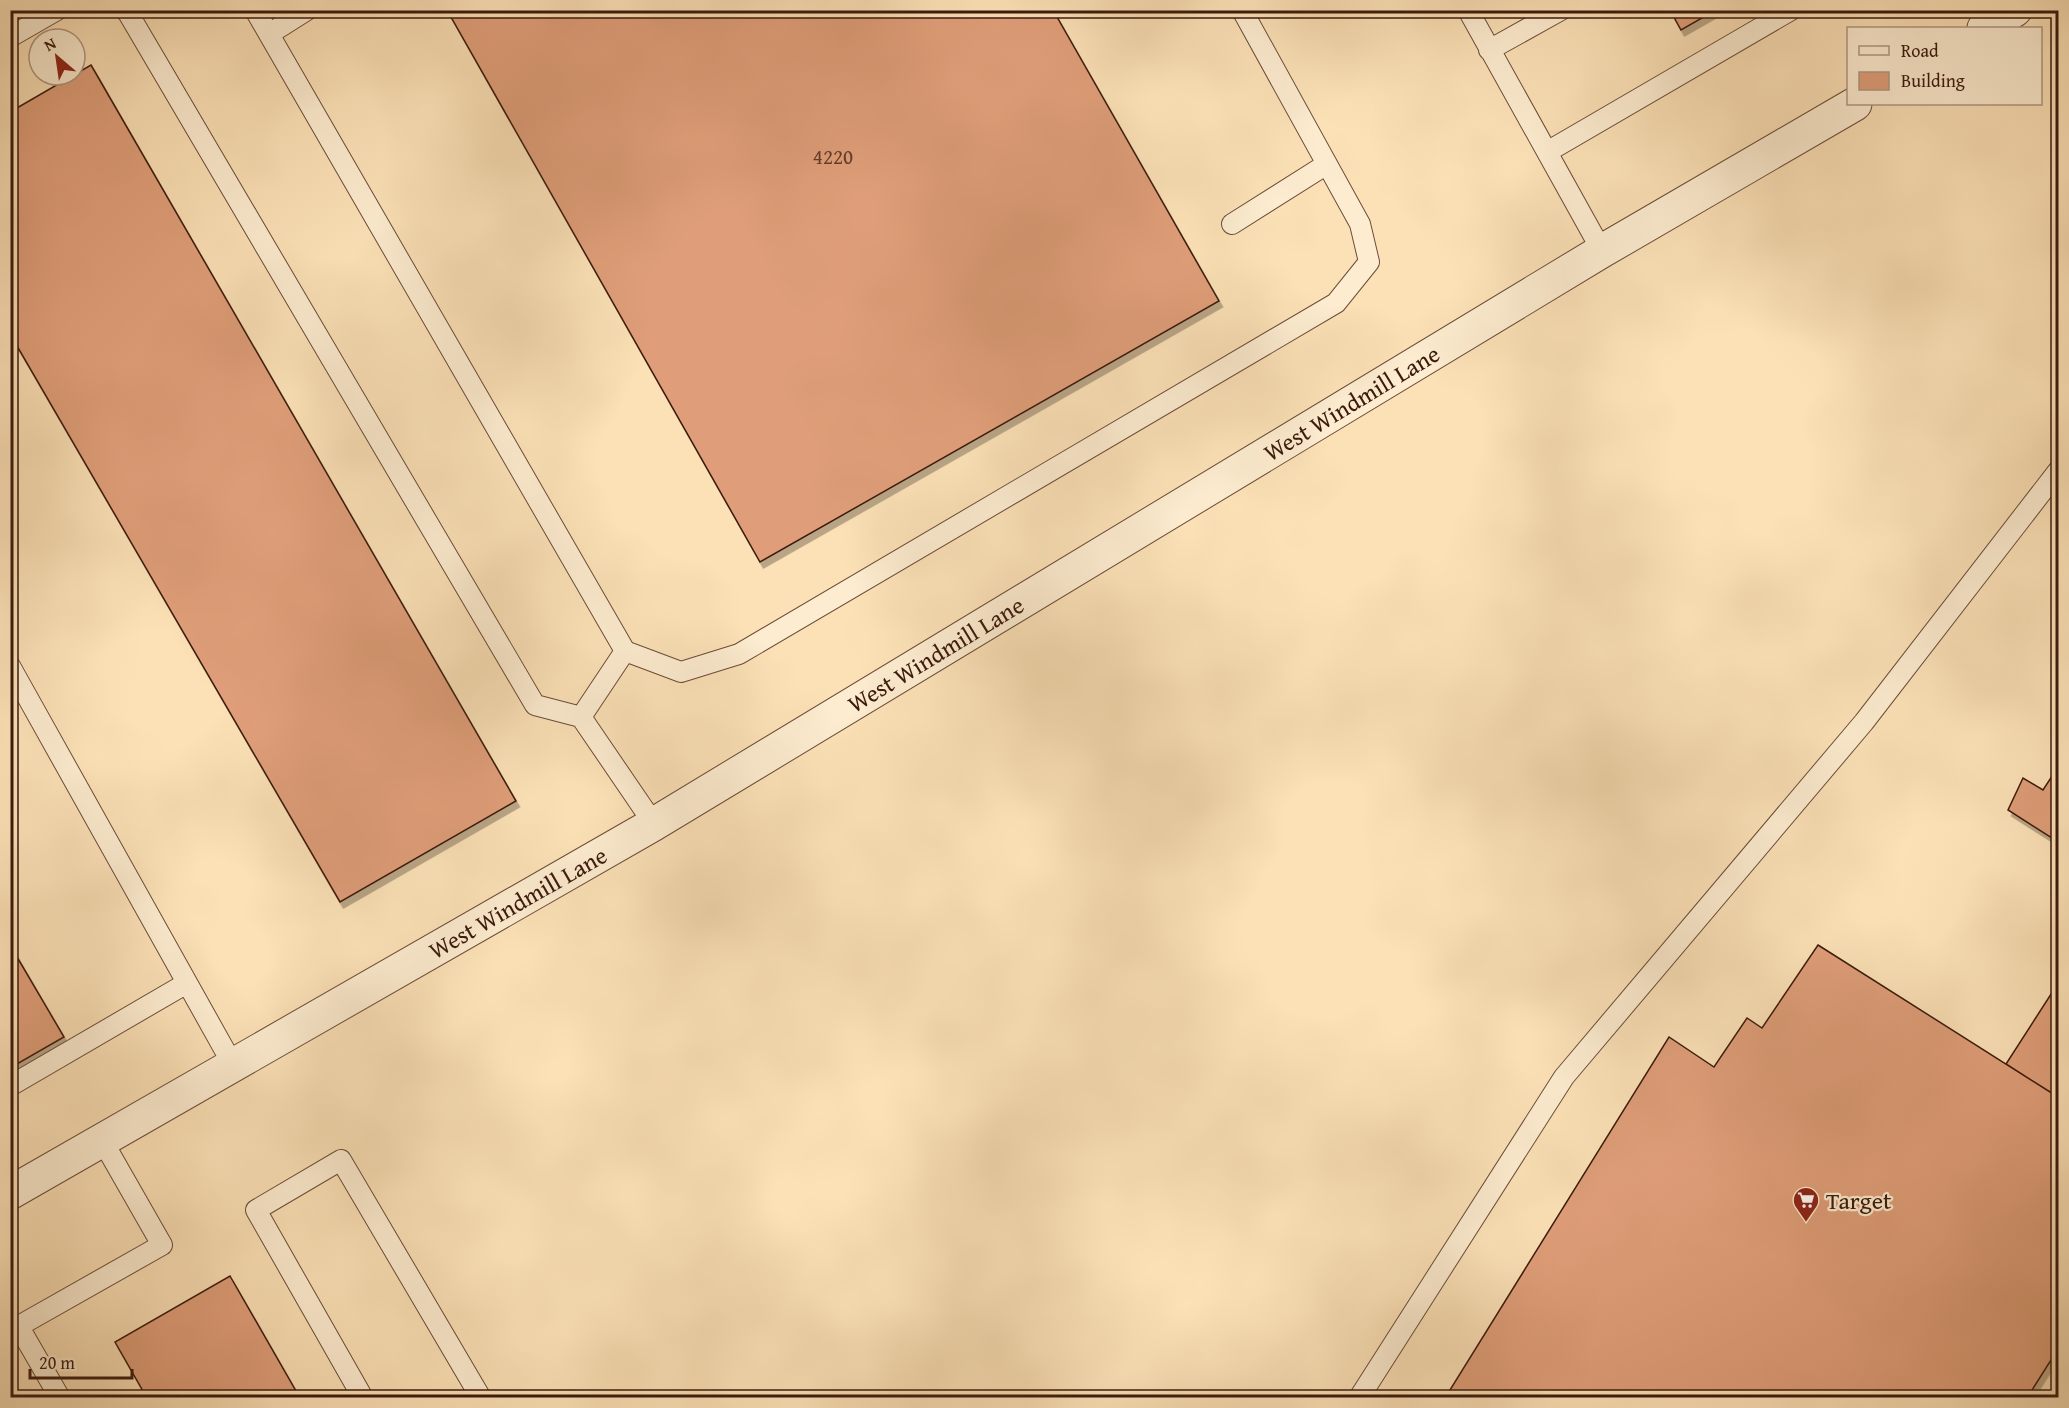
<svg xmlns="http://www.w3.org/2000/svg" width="2069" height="1408" viewBox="0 0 2069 1408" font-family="'Gentium Book Plus',serif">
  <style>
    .building { fill: #df9e79; stroke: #3b1a0d; stroke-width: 1.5; filter: url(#shadow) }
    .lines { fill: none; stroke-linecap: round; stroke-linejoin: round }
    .service-casing { stroke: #6b4c38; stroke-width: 22 }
    .tertiary-casing { stroke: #6b4c38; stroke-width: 35 }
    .service { stroke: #fdecd0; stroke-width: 20 }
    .tertiary { stroke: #fdecd0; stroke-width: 33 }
    .labels { text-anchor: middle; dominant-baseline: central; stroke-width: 4.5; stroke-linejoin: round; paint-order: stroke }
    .number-label { font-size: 21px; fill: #643b28 }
    .street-label { font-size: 24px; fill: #3b1a0d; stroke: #fdecd0 }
    .poi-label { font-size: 24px; fill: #3b1a0d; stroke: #fdecd0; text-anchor: start }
  </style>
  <defs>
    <filter id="shadow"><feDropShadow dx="3.5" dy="6" stdDeviation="0" flood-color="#0004"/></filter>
  </defs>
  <rect width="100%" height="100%" fill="#fce1b7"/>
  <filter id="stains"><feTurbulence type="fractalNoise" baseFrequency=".00333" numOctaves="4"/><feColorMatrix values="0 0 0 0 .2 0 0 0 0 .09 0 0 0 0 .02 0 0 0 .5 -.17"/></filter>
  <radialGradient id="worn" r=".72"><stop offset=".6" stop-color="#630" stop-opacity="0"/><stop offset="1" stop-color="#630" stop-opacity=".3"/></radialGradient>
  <path class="building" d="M447 10H1053L1219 301 760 562Z
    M1670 10H1716L1681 30Z
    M91 65 516 801 340 902 10 334V112Z
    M2058 767V842L2008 810 2023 778 2043 790Z
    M10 945 64 1037 10 1068Z
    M1818 945 2058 1097V1349L2027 1398H1445L1669 1037 1714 1067 1747 1018 1762 1028Z
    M2055 988 2058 989V1097L2006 1064Z
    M230 1276 300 1398H147L115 1342Z"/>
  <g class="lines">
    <g class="service-casing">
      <path id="service" d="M125 10 128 13 535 705 581 717 654 824
        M255 10 625 651 681 672 739 654 1336 303 1369 262 1360 224 1242 10
        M1468 10 1602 251
        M269 34 307 10
        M10 37 57 10
        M1489 50 1561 10
        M1547 152 1791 10
        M1232 224 1327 164
        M10 666 233 1065
        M581 717 625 651
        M10 1086 187 983
        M19 1327 60 1398
        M10 1331 162 1245 102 1140
        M363 1398 256 1210 341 1160 481 1398
        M1359 1398 1564 1077 1864 722 2058 471"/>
    </g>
    <g class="tertiary-casing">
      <g id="tertiary">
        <path d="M1984 28 2015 10"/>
        <path id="s1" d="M10 1193 654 824 1602 251 1855 104"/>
      </g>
    </g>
    <use href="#service" class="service"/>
    <use href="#tertiary" class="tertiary"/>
  </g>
  <defs>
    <g id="supermarket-pin" transform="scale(1.35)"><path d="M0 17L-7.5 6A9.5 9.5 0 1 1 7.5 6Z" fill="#8f2418" stroke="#fdecd0"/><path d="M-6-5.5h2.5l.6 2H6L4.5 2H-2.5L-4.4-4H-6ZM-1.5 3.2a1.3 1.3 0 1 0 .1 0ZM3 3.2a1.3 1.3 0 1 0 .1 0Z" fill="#fff"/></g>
  </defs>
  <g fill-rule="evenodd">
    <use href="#supermarket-pin" x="1806" y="1200"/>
  </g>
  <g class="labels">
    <g class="number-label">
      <text x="833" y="156">4220</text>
    </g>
    <g class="street-label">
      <text stroke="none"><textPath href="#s1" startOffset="1557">West Windmill Lane</textPath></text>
      <text stroke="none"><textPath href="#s1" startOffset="1071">West Windmill Lane</textPath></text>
      <text stroke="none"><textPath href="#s1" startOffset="585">West Windmill Lane</textPath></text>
    </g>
    <g class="poi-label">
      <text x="1826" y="1200">Target</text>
    </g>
  </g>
  <rect width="2069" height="1408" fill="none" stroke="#fce1b7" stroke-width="36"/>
  <rect x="12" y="12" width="2045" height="1384" fill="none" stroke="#3b1a0d" stroke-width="3"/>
  <rect x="18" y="18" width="2033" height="1372" fill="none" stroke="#3b1a0d" stroke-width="1.5"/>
  <rect x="1847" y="27" width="195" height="78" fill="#fdecd0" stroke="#af9882" stroke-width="1.5"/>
  <rect x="1859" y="46" width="30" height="9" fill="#fdecd0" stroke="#af9882" stroke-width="1.5"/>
  <text x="1901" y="57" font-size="18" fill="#3b1a0d">Road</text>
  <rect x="1859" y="72" width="30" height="18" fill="#df9e79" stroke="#af9882" stroke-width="1.5"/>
  <text x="1901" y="87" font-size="18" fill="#3b1a0d">Building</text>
  <g transform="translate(57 57) rotate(331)"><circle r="28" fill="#fdecd0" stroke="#af9882" stroke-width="1.5"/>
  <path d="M0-4.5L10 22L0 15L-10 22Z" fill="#8f2418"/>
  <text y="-9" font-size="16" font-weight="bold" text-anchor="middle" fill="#3b1a0d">N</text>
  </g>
  <path d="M30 1369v9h102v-9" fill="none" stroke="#3b1a0d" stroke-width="3"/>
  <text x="39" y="1369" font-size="18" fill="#3b1a0d" stroke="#fdecd0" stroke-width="4.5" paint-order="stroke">20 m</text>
  <rect width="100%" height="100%" filter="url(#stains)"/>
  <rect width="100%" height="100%" fill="url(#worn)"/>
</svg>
